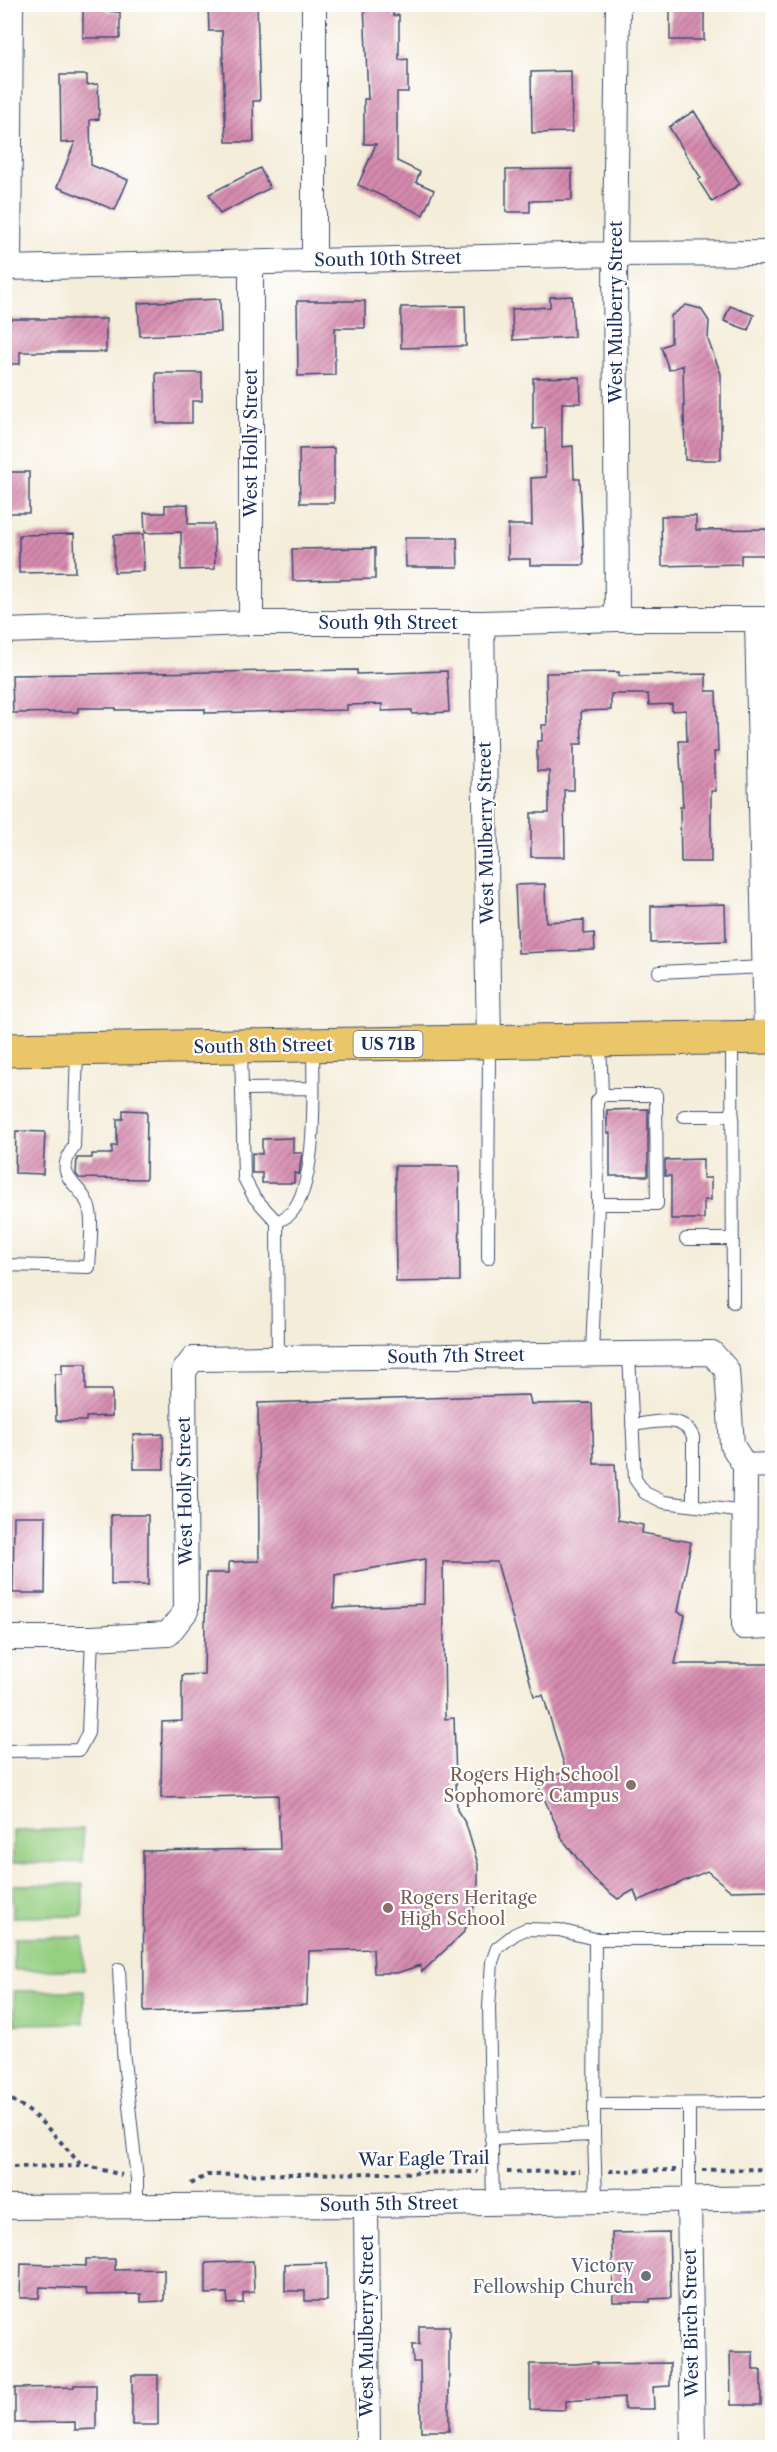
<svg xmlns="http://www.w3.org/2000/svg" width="777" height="2452" viewBox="0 0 777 2452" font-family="'Libre Caslon Text',serif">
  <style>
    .pitch { fill: #96cf82; stroke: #587f70; stroke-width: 1.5 }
    .building { fill: url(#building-hatch); fill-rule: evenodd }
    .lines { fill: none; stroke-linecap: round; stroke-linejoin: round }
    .lane-casing { stroke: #3c4c71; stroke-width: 14 }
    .street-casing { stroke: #3c4c71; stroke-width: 26 }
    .primary-casing { stroke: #3c4c71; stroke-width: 35 }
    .path { stroke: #3c4c71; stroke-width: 4; stroke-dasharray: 4.5 4.5; stroke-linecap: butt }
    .lane { stroke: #fff; stroke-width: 12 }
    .street { stroke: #fff; stroke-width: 24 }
    .primary { stroke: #ebc669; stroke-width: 33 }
    .education-dot { fill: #8d6e63; stroke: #fff; stroke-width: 2 }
    .worship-dot { fill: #6b7280; stroke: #fff; stroke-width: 2 }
    .labels { text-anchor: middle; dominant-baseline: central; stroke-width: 4.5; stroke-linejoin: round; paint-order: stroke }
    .shield { fill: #fff; stroke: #5f6d8e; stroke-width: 1.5 }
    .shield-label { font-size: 16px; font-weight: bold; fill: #1b2f5e }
    .street-label { font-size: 18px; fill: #1b2f5e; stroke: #fff }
    .education-label { font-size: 18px; fill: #785e54; stroke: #fff; text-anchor: end }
    .worship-label { font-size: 18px; fill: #5b616d; stroke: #fff; text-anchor: end }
  </style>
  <defs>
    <pattern id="building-hatch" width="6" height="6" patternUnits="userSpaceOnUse" patternTransform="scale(1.5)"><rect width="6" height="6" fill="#d68aae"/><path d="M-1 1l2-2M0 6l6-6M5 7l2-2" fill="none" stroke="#ad7191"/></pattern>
  </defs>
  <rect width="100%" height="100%" fill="#fff"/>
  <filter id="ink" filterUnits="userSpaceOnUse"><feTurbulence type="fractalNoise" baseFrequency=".0167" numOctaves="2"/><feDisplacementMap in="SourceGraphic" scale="12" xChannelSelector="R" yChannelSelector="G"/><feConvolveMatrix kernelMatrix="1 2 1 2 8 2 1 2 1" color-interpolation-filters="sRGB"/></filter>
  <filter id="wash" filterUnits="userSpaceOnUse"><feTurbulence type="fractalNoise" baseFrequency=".008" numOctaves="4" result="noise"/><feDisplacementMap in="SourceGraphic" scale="24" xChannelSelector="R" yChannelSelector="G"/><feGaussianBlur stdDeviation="1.35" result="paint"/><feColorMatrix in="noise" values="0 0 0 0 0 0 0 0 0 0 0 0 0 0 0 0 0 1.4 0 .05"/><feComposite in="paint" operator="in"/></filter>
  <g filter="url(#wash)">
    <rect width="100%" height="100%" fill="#f4edda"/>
    <path class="pitch" d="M83 1829V1862L13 1863V1831Z
      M83 1884V1916L13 1917V1885Z
      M83 1937 84 1970H14V1938Z
      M14 1991H84V2023L15 2024Z"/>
    <g id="blocks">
      <path class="building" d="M83 4H106V11L120 12V38H83Z
        M222 4H257L260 101H253L254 142H226L222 31H209L208 6Z
        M364 4H393V16L399 15V60L408 59V92H397V161L420 172 416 182 434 190 423 215 358 185 376 144H364V99H368Z
        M670 4H704V40H670Z
        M571 71 572 132 532 133 531 72Z
        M60 75H87V85L98 84 99 119 90 120 91 165 128 180 115 210 57 187 75 142 61 143Z
        M694 111 740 184 712 202 698 180 701 178 669 127Z
        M260 168 270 188 220 214 209 194Z
        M572 169V200L530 201V212H506V170Z
        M572 296 574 337 513 340 512 309 550 307V297Z
        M220 299 221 332 140 336 138 303Z
        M297 301H365V328H335V375L298 376Z
        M686 305 701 309 709 321 708 340 721 374V460H685L683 365 669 370 661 347 671 343V316Z
        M465 306 466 346 401 348V307Z
        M730 306 754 315 748 330 724 321Z
        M4 319H106V352H20V364H4Z
        M156 373H202V401H192V423H157Z
        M580 377 581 403H562V447L573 446 574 479H580L584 565H530V559H508V525H532L531 478 546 477 545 428 533 429V378Z
        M334 448V503H300L299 449Z
        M6 472H29V513H6Z
        M188 504V524H214L215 569 181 570V532L145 533 144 513H165V505Z
        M661 516H696V530L772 529V555H741V564L662 566Z
        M74 534 75 572 19 573V535Z
        M143 534 144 571 114 572V535Z
        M405 538H457L458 567H406Z
        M375 548V579L293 581 292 549Z
        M357 670V674L447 671 449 712 412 714V710L382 711V704L347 705V710L205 713V709L116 710V708H78V712L13 713 12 675Z
        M619 672V676L706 674V691H716L718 752H714L716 791H711V862H681L680 807H683L679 741H687L686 710 672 711V704L649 705 648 694H611V710L581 711 582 744H574V790H564L565 857H531V813H549V771H537V741H542V725H547L546 673Z
        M545 884 546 922 584 920V934L594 933 595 950 518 953 515 885Z
        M725 904 726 941 651 943V906Z
        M648 1109V1176H610V1133H607V1110Z
        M123 1110 147 1111 146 1179 79 1178 76 1174 77 1158H92V1154H112V1146H117V1119H123Z
        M16 1131 45 1132 43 1174 15 1173Z
        M293 1138V1153H302L299 1174 294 1173V1183H262V1173H252V1153L262 1154V1139Z
        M703 1159V1178H711V1200H704V1219H671V1176H665V1160Z
        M395 1166H459L460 1281 396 1282Z
        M62 1364H86V1390H112V1416L86 1417V1421H56L55 1374H62Z
        M529 1395 531 1404 592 1403 594 1464H615L618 1520 643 1525 642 1533 691 1542 678 1612 685 1615 675 1664H772V1890L731 1891 707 1871 638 1901 634 1890 618 1899 594 1880 563 1840 537 1783 566 1771 543 1695 534 1696 497 1562H443L445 1719 454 1718 457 1810 466 1824 478 1864V1884L473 1911 464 1932 422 1972 420 1965 397 1973H374L373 1949 309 1951 307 2005 144 2012 143 1851 280 1849 278 1795 161 1798 162 1722 182 1721V1675L204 1674 206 1573H229V1562L259 1561 258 1403ZM425 1559 424 1604 334 1608 335 1575Z
        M163 1434 164 1469H134L133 1435Z
        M111 1515H148V1585H111Z
        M14 1516H46L45 1593H13Z
        M669 2232 671 2298 650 2299V2302H613L612 2233Z
        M86 2259H115V2270L164 2269V2301L141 2302V2294L87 2295 86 2289 40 2287 39 2298H20L21 2264 86 2266Z
        M253 2261 254 2292 243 2293V2303L228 2304 227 2293 206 2294V2263Z
        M327 2263V2301H305V2291H285V2264Z
        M419 2326H449V2431H421L420 2362H413L412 2345H419Z
        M730 2352H753V2370H761V2405H731Z
        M597 2362V2364L670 2363V2386L653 2387 654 2409H624V2397L566 2401V2410L530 2409V2364H575Z
        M132 2375H158V2425H132Z
        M74 2385H96V2429L75 2430V2422L15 2423V2388L74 2387Z"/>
    </g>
  </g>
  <g filter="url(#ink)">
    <use href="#blocks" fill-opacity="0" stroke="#3c4c71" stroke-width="1.5"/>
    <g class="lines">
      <g class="lane-casing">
        <path id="lane" d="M659 972 764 967
          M732 1039 733 1302
          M600 1042 602 1095H656L657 1204H598L597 1101 602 1095
          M241 1047 244 1178 254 1197 277 1222 278 1358
          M242 1089 313 1088
          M684 1116H733
          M277 1222C281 1220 286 1217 289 1215 319 1187 313 1086 313 1046
          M686 1239H733
          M488 1258 489 1043
          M4 1265 89 1267C90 1249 93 1228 90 1211 84 1182 50 1181 74 1146L77 1050
          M592 1354 598 1204
          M629 1354 635 1479 645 1493 664 1502 745 1512
          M632 1425C654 1423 683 1413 693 1437V1505
          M4 1751 79 1750 88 1733 92 1638
          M119 1969 123 2051 137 2179V2207
          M595 2104 772 2103
          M594 2135 595 1939
          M491 2139 594 2135 596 2200
          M689 2198V2104
          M493 2202 489 2007 492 1962 497 1948 515 1934 526 1929 559 1930 595 1939H772"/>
      </g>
      <g class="street-casing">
        <path id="street" d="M314 260V4
          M251 262V623
          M9 267 11 4
          M4 268 615 254 772 253
          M617 619 615 254 618 4
          M757 619 766 1037
          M482 623 489 1042
          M4 631 251 623H482L617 619H772
          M745 1466 772 1465
          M4 1638H92L168 1634 186 1611 184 1371 193 1359 712 1353 727 1370 732 1445 745 1466 744 1627 772 1626
          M689 2198 693 2448
          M366 2205 368 2448
          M4 2207 366 2205 772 2198"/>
      </g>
      <g class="primary-casing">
        <path id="primary" d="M4 1050 772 1037"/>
      </g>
      <path class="path" d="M4 2096C35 2110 59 2140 81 2165
        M4 2167 88 2166 122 2175
        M702 2170 772 2169
        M609 2171 676 2170
        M507 2172 580 2171
        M191 2184 207 2175 478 2172"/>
      <use href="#lane" class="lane"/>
      <use href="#street" class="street"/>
      <use href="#primary" class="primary"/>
    </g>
  </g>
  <g class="education-dot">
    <circle cx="631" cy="1785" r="6"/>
    <circle cx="388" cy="1908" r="6"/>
  </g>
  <circle class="worship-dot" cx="646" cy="2276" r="6"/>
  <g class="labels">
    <rect class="shield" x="353.5" y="1031" width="69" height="26" rx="4.5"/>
    <g class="shield-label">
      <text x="388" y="1044">US 71B</text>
    </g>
    <g class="street-label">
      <text transform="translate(388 259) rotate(-1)">South 10th Street</text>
      <text transform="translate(616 312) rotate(-90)">West Mulberry Street</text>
      <text transform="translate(251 443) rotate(-90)">West Holly Street</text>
      <text x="388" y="623">South 9th Street</text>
      <text transform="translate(486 833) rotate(-91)">West Mulberry Street</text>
      <text transform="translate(263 1046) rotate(-1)">South 8th Street</text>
      <text transform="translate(456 1356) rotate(-1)">South 7th Street</text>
      <text transform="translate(185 1491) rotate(-91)">West Holly Street</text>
      <text transform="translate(424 2159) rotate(-1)">War Eagle Trail</text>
      <text transform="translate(389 2204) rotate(-1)">South 5th Street</text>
      <text transform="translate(691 2323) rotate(-91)">West Birch Street</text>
      <text transform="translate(367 2326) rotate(-90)">West Mulberry Street</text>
    </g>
    <g class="education-label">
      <text x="619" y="1775">Rogers High School<tspan x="619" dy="21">Sophomore Campus</tspan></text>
      <text x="400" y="1898" text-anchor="start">Rogers Heritage<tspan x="400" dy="21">High School</tspan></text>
    </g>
    <g class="worship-label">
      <text x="634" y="2266">Victory<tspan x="634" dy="21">Fellowship Church</tspan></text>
    </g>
  </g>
  <rect width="777" height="2452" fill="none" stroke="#fff" stroke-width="24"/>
</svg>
